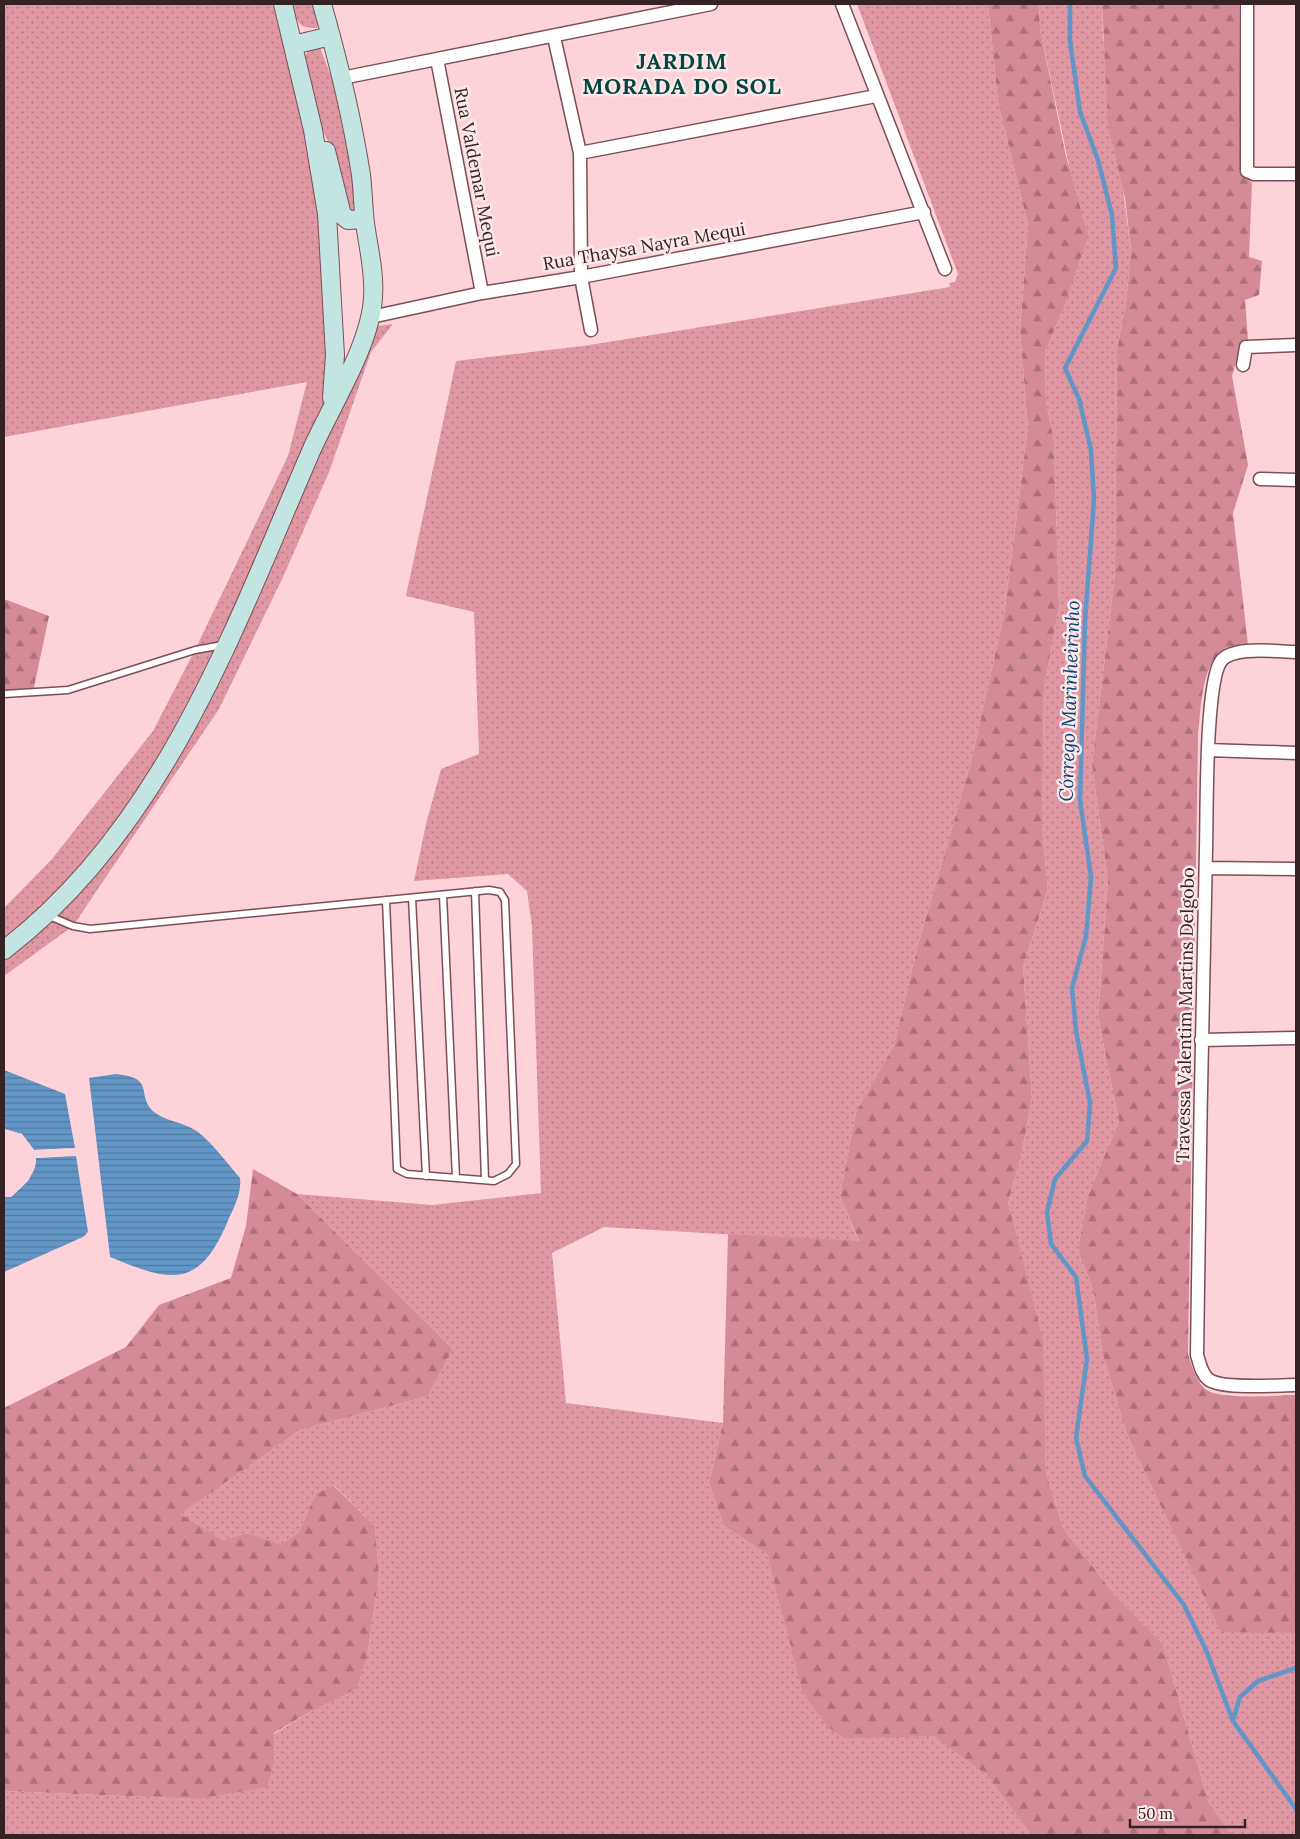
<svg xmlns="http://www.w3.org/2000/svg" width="1300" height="1839" viewBox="0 0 1300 1839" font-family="Lora,serif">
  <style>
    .grass { fill: url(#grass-dots) }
    .forest { fill: url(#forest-firs) }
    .water { fill: url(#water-rules) }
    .pier { fill: #fdd3d9 }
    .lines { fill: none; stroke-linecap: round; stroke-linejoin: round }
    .stream { stroke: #6296c7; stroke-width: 4.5 }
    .service-casing { stroke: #7a4f56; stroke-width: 9 }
    .minor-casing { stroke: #7a4f56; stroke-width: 15 }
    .secondary-casing { stroke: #7a4f56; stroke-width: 20 }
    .service { stroke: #fff; stroke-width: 6 }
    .minor { stroke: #fff; stroke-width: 12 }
    .secondary { stroke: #c2e5e2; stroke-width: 18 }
    .labels { text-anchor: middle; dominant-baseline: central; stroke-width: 5; stroke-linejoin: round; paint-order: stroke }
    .street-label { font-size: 18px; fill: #352225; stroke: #fce7e9 }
    .water-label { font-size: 19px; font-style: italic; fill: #064372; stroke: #fce7e9 }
    .district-label { font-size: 22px; font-weight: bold; letter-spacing: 1px; fill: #024541; stroke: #fce7e9 }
  </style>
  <defs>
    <pattern id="grass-dots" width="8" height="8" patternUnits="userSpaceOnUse" patternTransform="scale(1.25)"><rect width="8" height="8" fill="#df97a3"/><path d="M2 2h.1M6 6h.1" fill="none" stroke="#b67b85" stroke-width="1.8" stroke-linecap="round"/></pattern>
    <pattern id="forest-firs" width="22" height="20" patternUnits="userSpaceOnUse" patternTransform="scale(1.25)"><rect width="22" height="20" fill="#d58a97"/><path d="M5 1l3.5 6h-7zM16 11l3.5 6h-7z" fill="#ae707b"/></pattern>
    <pattern id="water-rules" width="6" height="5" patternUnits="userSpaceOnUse" patternTransform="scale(1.25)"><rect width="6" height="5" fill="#6296c7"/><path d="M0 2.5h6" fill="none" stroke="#527aa1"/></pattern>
  </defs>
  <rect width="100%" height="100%" fill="#fdd3d9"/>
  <path class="grass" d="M4 4H278L324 215 329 390 323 409 220 646 157 768 96 853 4 945V908L52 859 153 731 195 650 288 456 307 382 4 437Z
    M293 4H315L319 21 317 28C296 28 298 22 293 4Z
    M857 4H988L998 102 1028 225 1020 331 1028 427 1004 615 971 762 918 945 894 1045 856 1112 840 1196 859 1242 604 1227 552 1253 566 1403 723 1423 709 1483 724 1526 767 1554 783 1610 846 1739 934 1735 987 1775 1031 1835H4V1791L197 1799 274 1761V1734L311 1711 367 1657 379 1576 375 1526 335 1486 316 1493 299 1532 282 1546 246 1533 223 1540 179 1514 300 1430 428 1396 453 1349 297 1194 432 1205 541 1193 532 927 527 891 508 874 414 881 426 824 441 769 479 754 474 612 406 596 456 361 583 346 950 287 949 283 955 282 958 274Z
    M1039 4H1102L1103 37 1131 251 1126 303 1117 350 1115 573 1092 765 1108 881 1098 1017 1119 1121 1088 1195 1078 1248 1094 1293 1102 1352 1128 1437 1221 1631 1296 1633V1835H1232L1208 1801 1163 1644 1114 1594 1063 1528 1046 1473 1044 1408 1008 1203 1021 1156 1032 1098 1023 967 1048 889 1042 828 1044 688 1059 606 1054 441 1046 402 1045 352 1062 312 1073 184 1040 29Z
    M319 45 333 82 359 207 357 214 350 213 331 147 321 127 305 56 310 47Z
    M393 324 371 352 329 472 283 577 219 709 73 926 4 976V957L133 823 372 332 377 326Z"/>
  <path class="forest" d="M988 4H1039L1040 29 1065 152 1088 236 1062 312 1045 352 1046 402 1054 441 1059 606 1044 688 1042 828 1048 889 1023 967 1032 1098 1021 1156 1008 1203 1043 1340 1046 1473 1063 1528 1114 1594 1163 1644 1208 1801 1232 1835H1031L987 1775 934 1736 846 1739 828 1727 803 1693 767 1554 724 1526 709 1483 723 1423 728 1234 859 1241 840 1196 856 1112 894 1045 918 945 971 762 1004 615 1028 427 1020 331 1028 225 998 102Z
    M1102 4H1239L1241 172 1252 183 1249 257 1262 261 1259 295 1245 300 1248 340 1241 344 1232 376 1248 465 1233 513 1248 645C1242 645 1234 645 1228 647 1201 657 1201 712 1198 736L1188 1354C1192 1366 1195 1378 1204 1388 1217 1401 1277 1395 1296 1395V1633L1221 1632 1128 1437 1102 1352 1094 1293 1078 1248 1088 1195 1119 1121 1098 1017 1108 881 1092 765 1115 573 1117 350 1126 303 1131 251 1125 198 1108 124Z
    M4 599 49 616 33 692 4 694Z
    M253 1169 297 1194 453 1349 428 1396 300 1430 180 1514 223 1540 246 1533 282 1545 299 1532 316 1493 334 1486 375 1526 379 1576 367 1657 356 1689 311 1711 274 1733V1761L267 1787 197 1799 4 1791V1408L126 1347 159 1305 231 1278 246 1226Z"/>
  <path class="water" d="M4 1070 65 1094 75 1148 34 1150 22 1134 4 1129Z
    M116 1074C156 1078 136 1094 153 1111 163 1121 185 1122 198 1132 214 1145 227 1163 240 1178 242 1194 233 1209 227 1223 198 1291 169 1281 110 1257L89 1078Z
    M76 1156 88 1232 83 1237 4 1272V1197H11C23 1186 36 1176 36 1158Z"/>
  <path class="pier" d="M4 1129 22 1134 34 1150 77 1148 34 1152 20 1136 4 1131Z
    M76 1153 79 1155 36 1158 35 1167 28 1181 11 1197H4V1195H9L27 1179 33 1167 35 1156Z"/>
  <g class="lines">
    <path class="stream" d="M1070 4V41L1080 112 1098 160 1112 215 1116 268 1065 368 1079 399 1091 450 1094 500 1085 620 1080 800 1091 877 1086 936 1072 988 1076 1031 1090 1103 1087 1141 1055 1179 1047 1212 1051 1244 1076 1277 1087 1359 1076 1438 1085 1476 1184 1605 1206 1650 1233 1721 1296 1809
      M1233 1720 1240 1697 1258 1681 1296 1668"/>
    <g class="service-casing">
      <path id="service" d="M4 694 68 690 195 650 223 645
        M475 891 485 1180
        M443 895 456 1178
        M412 898 426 1176
        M47 915 73 926 90 929 489 890 500 892 505 900 516 1164 508 1174 494 1181 407 1174 397 1169 386 900"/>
    </g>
    <g class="minor-casing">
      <path id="minor" d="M842 4 945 269
        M1247 4V171L1254 174H1296
        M554 37 580 153 581 277 591 330
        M437 59 482 293
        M342 78 711 4
        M580 153 876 96
        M371 317 482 293 581 277 924 212
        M1243 365 1246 347 1296 345
        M1260 479 1296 480
        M1296 652C1278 652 1233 645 1221 661 1205 683 1207 816 1206 849 1202 1018 1199 1186 1197 1355 1200 1364 1201 1373 1208 1379 1221 1390 1278 1385 1296 1385
        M1208 750 1296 753
        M1206 868 1296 869
        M1201 1040 1296 1038"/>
    </g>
    <g class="secondary-casing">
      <path id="secondary" d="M283 4 313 130 327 214 335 355 332 398
        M293 45 331 36
        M326 151 342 215 348 220 364 219
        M4 950C165 827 234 628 312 449 332 404 371 344 373 297 375 273 368 246 365 223 363 207 363 191 361 175 352 117 338 60 322 4"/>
    </g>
    <use href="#service" class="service"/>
    <use href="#minor" class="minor"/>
    <use href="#secondary" class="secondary"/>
  </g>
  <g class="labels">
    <g class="street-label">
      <text transform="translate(477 172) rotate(79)">Rua Valdemar Mequi</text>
      <text transform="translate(644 246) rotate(-10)">Rua Thaysa Nayra Mequi</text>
      <text transform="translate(1185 1015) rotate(-89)">Travessa Valentim Martins Delgobo</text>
    </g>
    <g class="water-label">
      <text transform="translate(1069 701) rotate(-88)">Córrego Marinheirinho</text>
    </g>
    <g class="district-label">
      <text x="682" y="61">JARDIM<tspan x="682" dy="25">MORADA DO SOL</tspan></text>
    </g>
  </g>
  <rect width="1300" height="1839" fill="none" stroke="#352225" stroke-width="10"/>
  <path d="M1130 1819v8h115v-8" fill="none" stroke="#352225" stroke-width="2.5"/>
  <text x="1138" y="1819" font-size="15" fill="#352225" stroke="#fce7e9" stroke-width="4" paint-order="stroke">50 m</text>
</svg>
